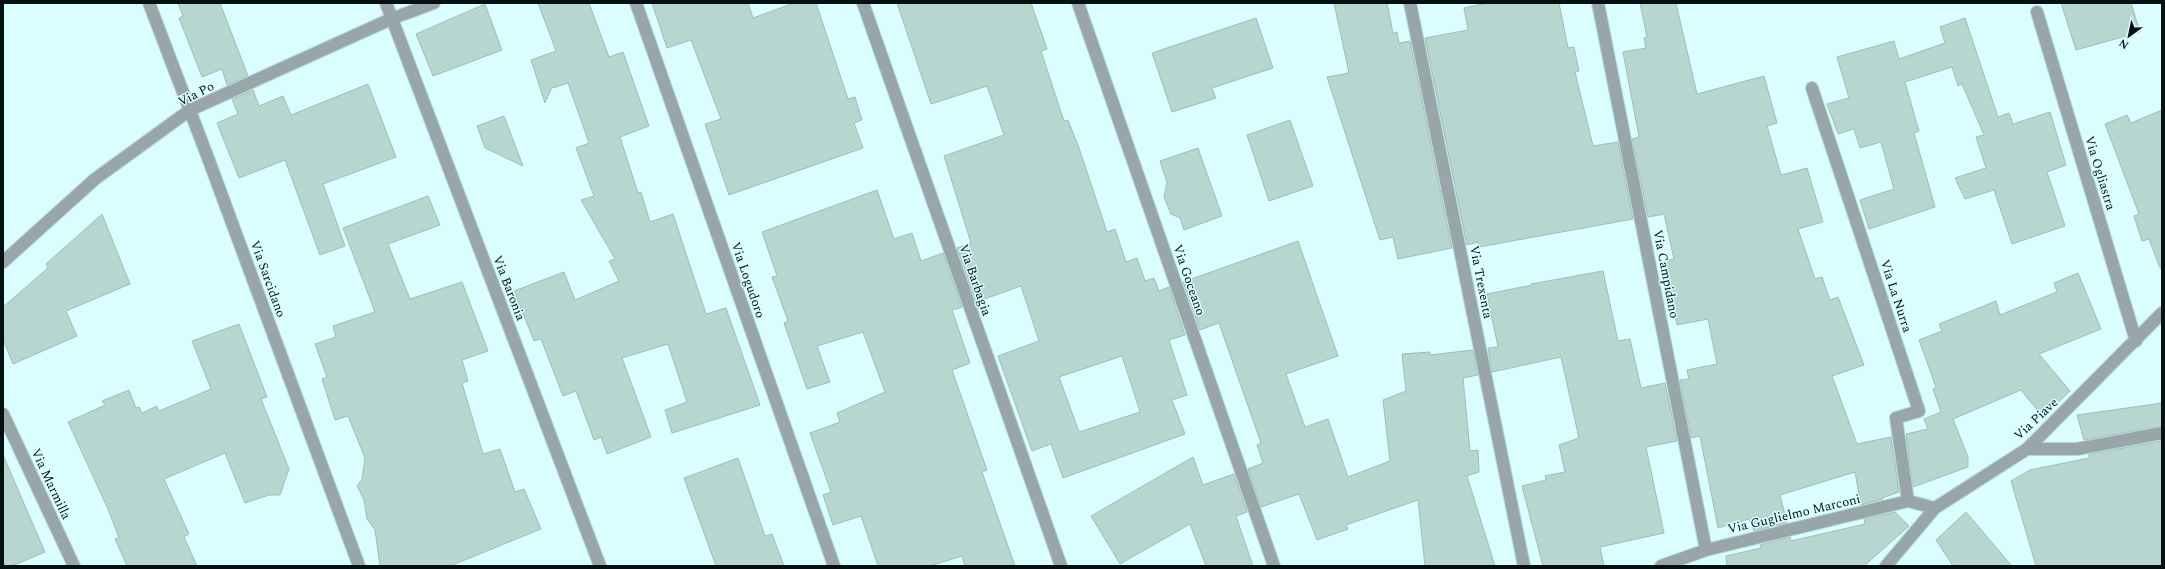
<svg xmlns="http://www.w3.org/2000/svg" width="2165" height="569" viewBox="0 0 2165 569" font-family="Spectral,serif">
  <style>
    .building { fill: #b6d6cf; stroke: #9ebeb6; fill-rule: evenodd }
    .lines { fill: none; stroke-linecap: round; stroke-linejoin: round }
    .minor-casing { stroke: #b8d7d9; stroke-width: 14 }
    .tertiary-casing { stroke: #b8d7d9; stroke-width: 14 }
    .minor { stroke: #98a6aa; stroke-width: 12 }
    .tertiary { stroke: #98a6aa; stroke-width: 12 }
    .labels { text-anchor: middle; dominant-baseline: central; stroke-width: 3; stroke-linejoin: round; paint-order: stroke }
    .street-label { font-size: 13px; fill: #051111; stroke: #dafdff }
  </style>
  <rect width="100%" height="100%" fill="#dafdff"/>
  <path class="building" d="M178 3H220L248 76 227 85 222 69 202 77 179 18 183 16Z
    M538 3H589L609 57 623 52 649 126 620 137 638 193 641 192 650 222 673 214 706 314 726 308 760 405 672 433 665 410 687 402 668 344 622 358 651 437 607 454 601 437 594 440 576 391 563 396 541 339 534 341 514 291 564 272 575 300 619 281 609 261 615 259 581 200 594 196 576 148 589 143 568 83 553 88 552 87 545 103 531 60 556 51Z
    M652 3H748L753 18 794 3H816L848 99 855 97 862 120 854 123 863 148 729 195 705 124 721 119 691 40 667 48Z
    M897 3H1031L1047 49 1041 51 1064 121 1068 120 1079 148 1107 232 1115 229 1126 262 1137 258 1145 281 1154 278 1159 291 1169 287 1185 335 1169 340 1187 395 1172 400 1185 434 1063 478 1051 444 1032 451 998 356 1039 341 1021 286 976 302 957 248 971 243 944 156 1004 135 987 86 931 104ZM1122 356 1140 412 1079 432 1059 377Z
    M1334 3H1387L1393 33 1397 32 1399 43 1410 41 1452 248 1398 259 1393 237 1380 240 1327 77 1349 73Z
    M1487 3H1559L1568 48 1574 47 1579 71 1575 72 1593 146 1618 142 1633 219 1479 247 1478 242 1467 245 1425 38 1468 30 1464 8Z
    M1640 3H1676L1697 94 1764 76 1777 123 1767 126 1781 175 1807 168 1823 222 1798 229 1815 279 1822 277 1830 300 1838 297 1864 365 1832 376 1857 444 1891 437 1899 492 1882 498 1883 499 1861 505 1855 472 1780 495 1787 523 1754 531 1749 519 1718 528 1700 436 1691 438 1680 380 1689 379 1687 370 1717 364 1708 319 1677 325 1664 261 1674 259 1664 214 1648 217 1632 139 1639 137 1623 52 1646 48 1644 38 1647 37Z
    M2061 3H2131L2140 32 2076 50Z
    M485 4 502 50 433 76 416 34Z
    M1256 18 1273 68 1212 88 1216 98 1172 112 1152 53Z
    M1965 18 1998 117 2009 113 2013 124 2050 112 2066 165 2047 172 2065 226 2012 244 1994 190 1965 199 1955 178 1986 168 1976 137 1984 135 1962 84 1958 86 1952 67 1905 82 1919 131 1914 133 1935 207 1869 229 1860 200 1894 189 1881 142 1860 148 1854 129 1838 134 1827 104 1849 98 1837 57 1894 41 1899 59 1945 43 1940 27Z
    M368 84 396 157 323 184 345 246 320 255 285 160 239 178 217 123 238 114 232 99 253 90 259 106 283 96 291 115Z
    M2162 110V268H2160L2149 239 2142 241 2134 216 2139 214 2105 124 2127 115 2131 123Z
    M504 116 523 166 485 148 477 126Z
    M1290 120 1313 186 1269 201 1247 135Z
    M1198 148 1222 216 1184 230 1180 218 1171 214 1164 197 1167 182 1160 161Z
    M877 190 894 239 912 233 921 261 943 253 962 307 952 310 970 363 952 370 987 470 982 472 1015 566H965L962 556 930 566H878L861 516 833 525 823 495 831 492 810 433 840 422 837 413 885 392 863 332 817 346 830 382 807 389 784 323 788 321 772 277 777 276 762 232Z
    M428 196 440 225 388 244 410 299 462 282 488 351 462 360 468 381 462 383 483 454 500 449 515 492 524 489 541 529 450 566H380L375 530 367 519 364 500 357 486 362 479 365 458 348 416 335 420 322 379 327 377 315 344 336 337 333 326 375 312 343 228Z
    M102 214 130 284 66 311 77 336 13 364 3 339V307L48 268 46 264Z
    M1298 241 1338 356 1286 374 1305 427 1328 419 1348 477 1390 461 1383 400 1406 391 1402 354 1430 352V355L1473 350 1478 375 1463 378 1470 451 1478 450 1479 472 1467 476 1495 566H1425L1418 500 1346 525 1348 529 1317 540 1299 494 1261 507 1248 469 1263 463 1257 445 1261 443 1219 323 1200 330 1183 282Z
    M1603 271 1618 341 1630 339 1641 388 1665 383 1677 441 1646 447 1664 533 1600 547 1604 566H1543L1522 486 1546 480 1545 476 1565 472 1559 445 1579 438 1561 357 1492 372 1488 348 1498 347 1487 294 1532 285 1531 284Z
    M2078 273 2101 329 2039 354 2070 391 2043 417 2021 390 1953 419 1968 457V467L1913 487 1906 434 1928 429 1924 419 1941 412 1933 389 1936 387 1919 340 1942 331 1939 324 1996 301 2000 315 2057 292 2054 283Z
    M239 324 267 397 261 399 289 469 280 495H269L245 503 225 453 164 479 189 534 184 537 197 566H127L115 539 119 538 108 509 68 422 105 405 102 401 129 390 136 408 139 407 142 413 157 406 159 411 211 389 192 341Z
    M2162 403V426L2084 440 2077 415Z
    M2162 441V566H2036L2011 481 2030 470 2089 458V454Z
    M3 455 45 552 12 566H3Z
    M1193 457 1203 485 1234 474 1247 512 1236 516 1253 566H1206L1190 524 1120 564 1091 516Z
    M738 458 765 536 772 534 784 566H716L684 478Z
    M1895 512 1909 526 1864 566H1727L1726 556 1761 548 1760 545 1790 537 1791 541 1865 524 1864 519Z
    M1966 512 2012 566H1953L1936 540Z"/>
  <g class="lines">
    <g class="minor-casing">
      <path id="minor" d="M636 3 834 566
        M863 3 1061 566
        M1078 3 1274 566
        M1410 3 1524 566
        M1598 3 1706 550
        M2037 12 2136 341
        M1812 88 1919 411 1896 418 1908 501
        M3 262 95 179 190 110 391 19 434 3
        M3 414 74 566
        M2027 449H2077L2162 433
        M1661 566 1706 550 1908 501 1935 508
        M1886 566 1935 508 2027 449 2162 313"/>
    </g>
    <g class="tertiary-casing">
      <path id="tertiary" d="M149 3 208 158 359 566
        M386 3 600 566"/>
    </g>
    <use href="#minor" class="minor"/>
    <use href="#tertiary" class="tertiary"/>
  </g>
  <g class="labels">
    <g class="street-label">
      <text transform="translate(196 94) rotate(-27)">Via Po</text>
      <text transform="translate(2100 173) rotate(73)">Via Ogliastra</text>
      <text transform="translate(1666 274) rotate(79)">Via Campidano</text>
      <text transform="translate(268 279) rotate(70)">Via Sarcidano</text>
      <text transform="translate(748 280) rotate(71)">Via Logudoro</text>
      <text transform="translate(975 280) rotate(71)">Via Barbagia</text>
      <text transform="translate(1189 280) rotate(71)">Via Goceano</text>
      <text transform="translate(1481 282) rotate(79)">Via Trexenta</text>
      <text transform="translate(509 288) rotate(69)">Via Baronia</text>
      <text transform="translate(1896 296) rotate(72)">Via La Nurra</text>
      <text transform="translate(2036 419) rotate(-43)">Via Piave</text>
      <text transform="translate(51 484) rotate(65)">Via Marmilla</text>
      <text transform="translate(1794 514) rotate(-13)">Via Guglielmo Marconi</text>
    </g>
  </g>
  <rect width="2165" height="569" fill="none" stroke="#051111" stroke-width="8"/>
  <g transform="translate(2129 36) rotate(213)" stroke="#dafdff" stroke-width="3" paint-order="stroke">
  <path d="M0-3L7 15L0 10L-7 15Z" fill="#051111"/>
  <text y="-6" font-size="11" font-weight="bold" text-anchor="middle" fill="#051111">N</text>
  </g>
</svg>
